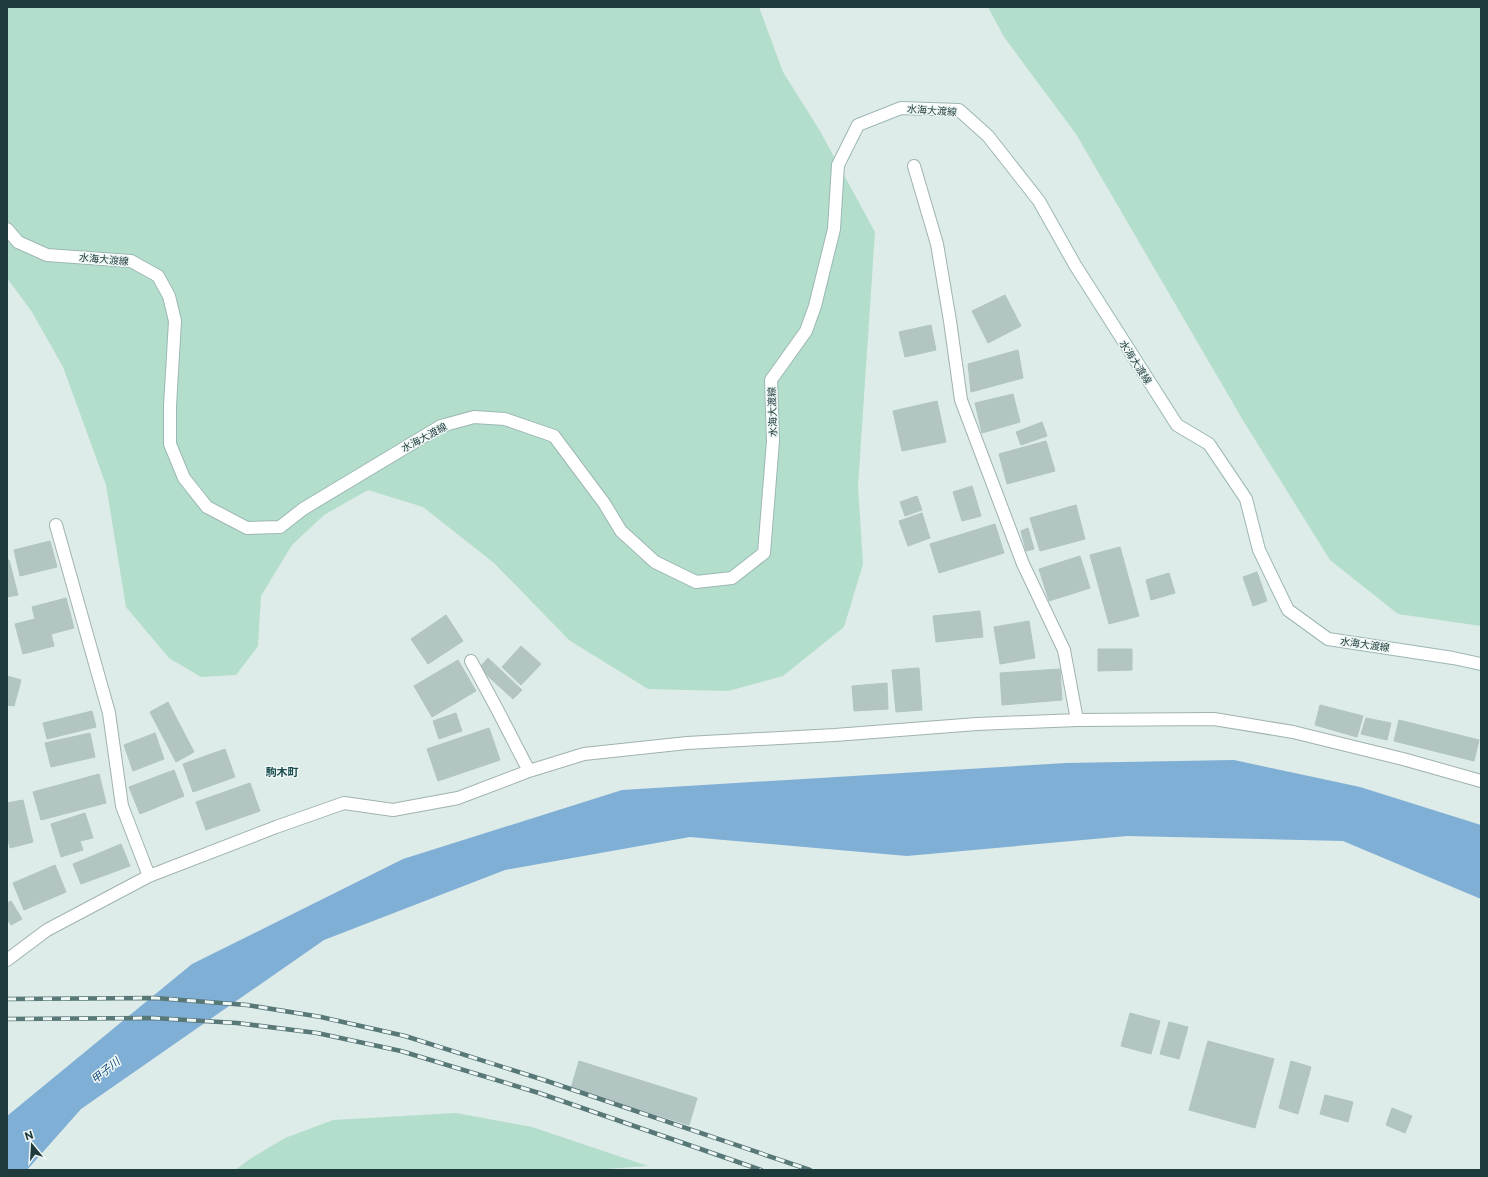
<svg xmlns="http://www.w3.org/2000/svg" width="1488" height="1177" viewBox="0 0 1488 1177" font-family="Commissioner,'Noto Sans JP',sans-serif">
  <style>
    .green { fill: #b4decc }
    .water { fill: #80afd5 }
    .building { fill: #b3c5c3; stroke: #b0c5c2 }
    .lines { fill: none; stroke-linecap: round; stroke-linejoin: round }
    .minor-casing { stroke: #a0b2b1; stroke-width: 14 }
    .secondary-casing { stroke: #9cb7b5; stroke-width: 14 }
    .minor { stroke: #fff; stroke-width: 12 }
    .secondary { stroke: #fff; stroke-width: 12 }
    .rail-casing { stroke: #587777; stroke-width: 4.5 }
    .rail { stroke: #eef7f5; stroke-width: 3; stroke-dasharray: 9; stroke-linecap: butt }
    .labels { text-anchor: middle; dominant-baseline: central; stroke-width: 3; stroke-linejoin: round; paint-order: stroke }
    .street-label { font-size: 10px; fill: #1e3a3b; stroke: #eef7f5 }
    .neighbourhood-label { font-size: 11px; font-weight: bold; fill: #194c4e; stroke: #eef7f5 }
    .water-label { font-size: 11px; font-style: italic; fill: #144b7b; stroke: #eef7f5 }
  </style>
  <rect width="100%" height="100%" fill="#ddebe9"/>
  <path class="green" d="M7 7H759L783 72 820 131 875 232 858 486 863 564 844 627 783 676 728 691 648 689 569 640 494 563 423 507 368 490 324 515 292 545 261 596 258 646 236 675 201 677 169 658 126 607 106 485 63 367 32 312 7 278Z
    M988 7H1481V626L1398 614 1330 560 1244 422 1076 134 1004 37Z
    M456 1113 532 1127 648 1166 592 1170H235L250 1159 285 1138 333 1120Z"/>
  <path class="water" d="M1234 760 1360 787 1481 825V899L1343 841 1127 836 907 856 690 837 505 870 324 940 81 1109 27 1170H7V1116L192 964 403 859 622 790 1066 763Z"/>
  <path class="building" d="M1005 295 1021 326 988 343 972 311Z
    M931 325 936 350 905 357 899 332Z
    M1018 350 1023 378 971 392 968 364Z
    M1013 394 1020 422 982 433 975 403Z
    M937 401 946 442 902 451 893 411Z
    M1042 422 1047 436 1021 445 1016 432Z
    M1046 441 1055 471 1007 484 999 454Z
    M972 486 981 516 962 521 953 492Z
    M917 496 922 510 905 516 900 502Z
    M1076 505 1085 539 1040 551 1030 518Z
    M922 513 930 538 908 546 899 521Z
    M995 524 1004 553 939 573 930 544Z
    M1028 528 1034 549 1026 551 1021 531Z
    M50 541 57 567 20 576 14 550Z
    M1120 547 1139 616 1109 624 1090 555Z
    M1080 556 1090 588 1049 601 1039 569Z
    M7 560H9L18 595 7 597Z
    M1257 572 1267 601 1253 606 1243 577Z
    M1169 573 1175 593 1151 600 1146 580Z
    M66 598 74 628 51 634 54 646 23 654 15 624 35 619 32 607Z
    M980 611 983 637 936 642 933 616Z
    M446 615 463 641 428 664 411 639Z
    M1029 621 1035 658 1000 664 994 627Z
    M521 646 541 664 521 685 502 667Z
    M1098 649H1132V670L1098 671Z
    M488 658 522 690 513 699 479 668Z
    M458 660 476 691 432 717 414 686Z
    M919 668 922 710 896 712 892 670Z
    M1060 669 1062 700 1002 705 1000 673Z
    M7 676 21 680 14 706 7 705Z
    M887 683 888 709 854 711 852 686Z
    M168 702 194 752 176 762 150 712Z
    M1320 705 1363 716 1357 737 1315 725Z
    M92 711 96 727 47 739 43 723Z
    M456 713 462 731 439 739 433 721Z
    M1366 718 1391 723 1387 740 1361 734Z
    M1399 720 1479 740 1474 761 1394 741Z
    M489 728 500 760 438 781 427 749Z
    M90 733 95 757 51 767 45 743Z
    M155 733 164 759 133 771 124 745Z
    M225 749 235 777 193 792 183 764Z
    M174 770 184 796 140 814 129 787Z
    M99 774 106 803 41 820 33 792Z
    M250 783 260 811 206 830 196 802Z
    M23 800 33 842 10 848 7 834V803Z
    M85 813 93 838 80 841 83 850 61 857 51 824Z
    M121 844 130 866 81 884 73 864Z
    M55 865 66 892 24 910 13 883Z
    M11 901 22 919 11 925 7 919V903Z
    M1130 1013 1160 1021 1151 1054 1121 1046Z
    M1169 1022 1188 1027 1179 1059 1160 1054Z
    M1208 1041 1274 1059 1255 1128 1189 1110Z
    M579 1061 697 1098 689 1125 571 1088Z
    M1291 1061 1311 1067 1298 1114 1279 1108Z
    M1325 1095 1353 1102 1348 1122 1320 1114Z
    M1392 1108 1412 1116 1405 1133 1386 1125Z"/>
  <g class="lines">
    <g class="minor-casing">
      <path id="minor" d="M914 166 937 244 950 321 961 400 1023 564 1064 650 1077 720
        M56 525 109 713 122 806 149 876
        M471 661 497 709 529 771
        M7 960 47 930 149 876 276 827 344 803 393 810 458 798 529 771 584 754 687 743 835 735 977 724 1077 720 1214 719 1293 732 1403 759 1481 781"/>
    </g>
    <g class="secondary-casing">
      <path id="secondary" d="M7 229 18 242 47 255 131 261 158 276 169 296 175 321 170 406V444L184 478 207 507 247 528 280 527 303 509 441 426 474 417 505 419 554 436 604 503 621 531 655 562 696 582 732 578 764 553 773 441 771 380 806 331 815 306 834 229 838 165 858 125 901 108 959 110 988 136 1039 201 1075 265 1177 425 1209 444 1246 499 1259 550 1288 610 1328 639 1453 658 1481 664"/>
    </g>
    <use href="#minor" class="minor"/>
    <use href="#secondary" class="secondary"/>
    <g class="rail-casing">
      <path id="rail" d="M7 999 155 998 247 1005 321 1017 405 1036 544 1080 810 1170
        M7 1019 153 1018 237 1023 317 1033 401 1051 539 1093 761 1170"/>
    </g>
    <use href="#rail" class="rail"/>
  </g>
  <g class="labels">
    <g class="street-label">
      <text transform="translate(932 110) rotate(4)">水海大渡線</text>
      <text transform="translate(104 259) rotate(5)">水海大渡線</text>
      <text transform="translate(1136 362) rotate(57)">水海大渡線</text>
      <text transform="translate(772 412) rotate(-92)">水海大渡線</text>
      <text transform="translate(424 437) rotate(-28)">水海大渡線</text>
      <text transform="translate(1365 644) rotate(8)">水海大渡線</text>
    </g>
    <g class="neighbourhood-label">
      <text x="282" y="771">駒木町</text>
    </g>
    <g class="water-label">
      <text transform="translate(105 1070) rotate(-39)">甲子川</text>
    </g>
  </g>
  <rect width="1488" height="1177" fill="none" stroke="#1e3a3b" stroke-width="16"/>
  <g transform="translate(32 1145) rotate(342)" stroke="#eef7f5" stroke-width="3" paint-order="stroke">
  <path d="M0-3L7 15L0 10L-7 15Z" fill="#1e3a3b"/>
  <text y="-6" font-size="11" font-weight="bold" text-anchor="middle" fill="#1e3a3b">N</text>
  </g>
</svg>
